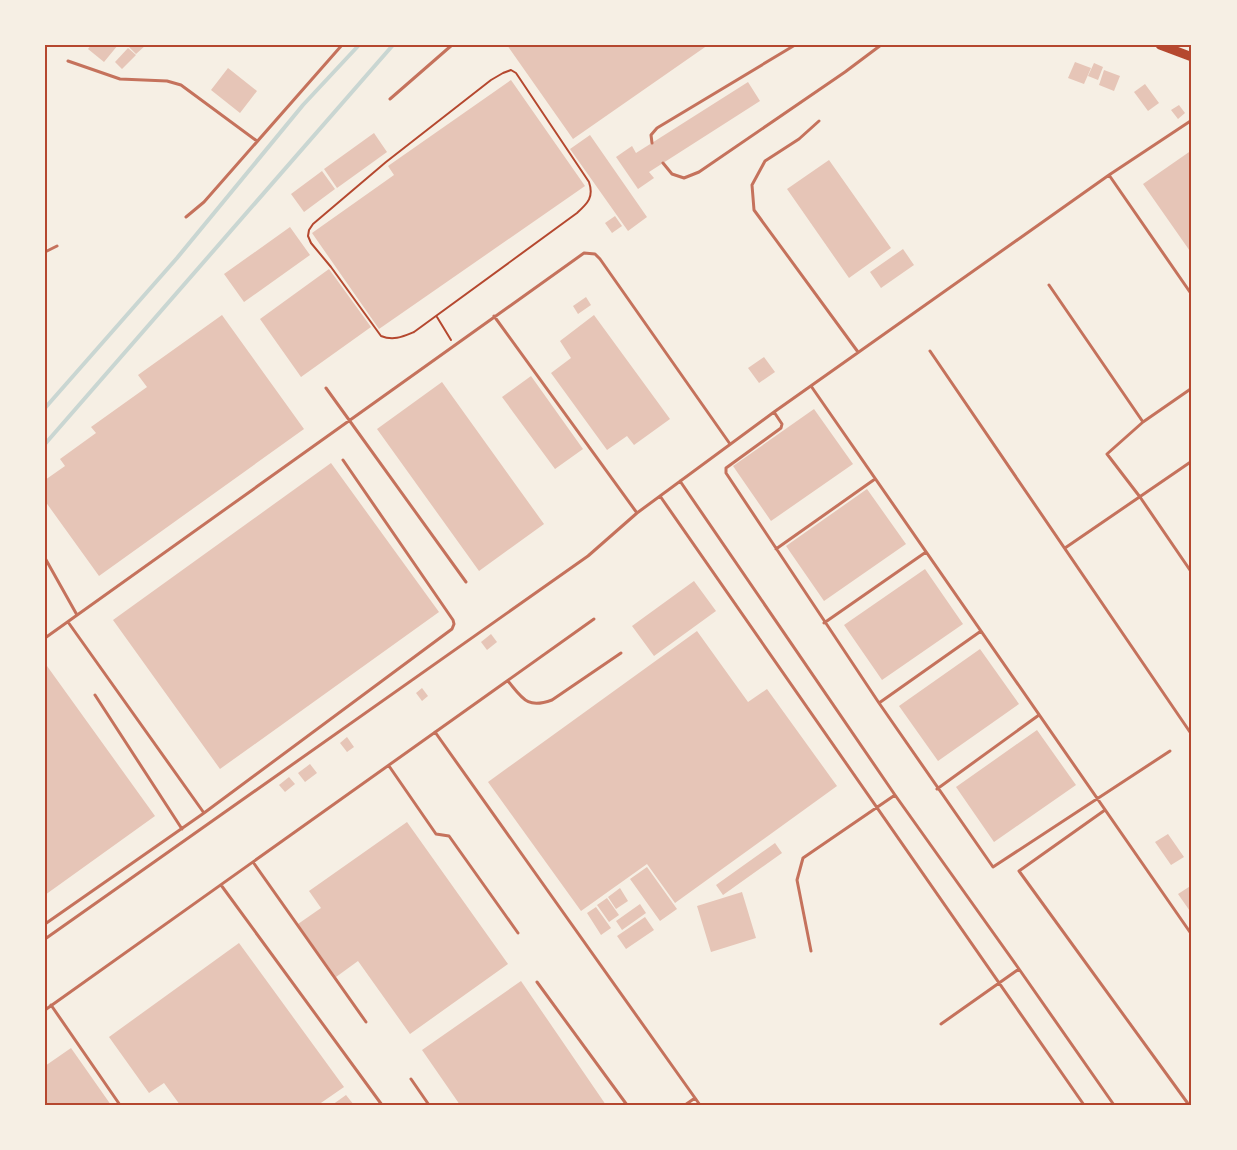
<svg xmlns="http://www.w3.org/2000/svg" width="1237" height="1150" viewBox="0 0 1237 1150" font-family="'Source Serif 4',serif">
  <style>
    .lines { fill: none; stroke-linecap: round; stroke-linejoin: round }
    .stream { stroke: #c9d6d2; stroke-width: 4 }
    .building { fill: #e6c5b7 }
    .path { stroke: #b5482f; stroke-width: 2 }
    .service { stroke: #c5725c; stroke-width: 3 }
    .trunk { stroke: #b5482f; stroke-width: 9 }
    .neatline { fill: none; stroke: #b5482f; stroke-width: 2 }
  </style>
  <rect width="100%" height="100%" fill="#f6efe4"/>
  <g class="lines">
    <path class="stream" d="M45 408 177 258 303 105 359 45
      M45 444 393 45"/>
  </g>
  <path class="building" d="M91 45H118L104 62 88 49Z
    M127 45H146L136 54Z
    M507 45H708L573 139Z
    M128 48 136 55 122 69 115 62Z
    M1075 62 1091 68 1084 84 1068 78Z
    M1094 63 1103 67 1098 80 1088 76Z
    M228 68 257 91 240 113 211 90Z
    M1104 70 1120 76 1114 91 1099 85Z
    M511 80 585 186 379 329 312 233 394 175 388 166Z
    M748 82 760 101 649 172 654 178 638 189 616 157 632 146 636 153Z
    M1145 84 1159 103 1148 111 1134 92Z
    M1179 105 1185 113 1178 119 1171 110Z
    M374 133 387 152 337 188 324 169Z
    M590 135 647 217 628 231 570 149Z
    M1192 150V254L1143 184Z
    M829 160 891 248 849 278 787 189Z
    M322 171 335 189 304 212 291 194Z
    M615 216 622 226 612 233 605 223Z
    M290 227 310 255 244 302 224 274Z
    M903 249 914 265 881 288 870 272Z
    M329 269 371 327 301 377 260 319Z
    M586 297 591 305 578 314 573 306Z
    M222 315 304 429 99 576 45 501V480L65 466 60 459 96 433 91 427 147 387 138 375Z
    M594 315 670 419 634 445 627 436 607 450 551 373 571 358 560 341Z
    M764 357 775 372 759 383 748 368Z
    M531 376 583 449 555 469 502 397Z
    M442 382 544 524 479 571 377 429Z
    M814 409 853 464 771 521 733 466Z
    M331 463 439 612 220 769 113 620Z
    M867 489 906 544 824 601 786 546Z
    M925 569 963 624 882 680 844 625Z
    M694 581 716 611 654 656 632 626Z
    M697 631 748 702 767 689 837 786 675 903 647 864 581 911 488 782Z
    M491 634 497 642 487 650 481 642Z
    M980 649 1019 704 938 761 899 706Z
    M47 666 155 816 45 895V667Z
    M422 688 428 696 422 701 416 693Z
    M1037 730 1076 785 994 842 956 787Z
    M347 737 354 747 347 752 340 743Z
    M310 764 317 773 305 782 298 773Z
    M289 777 295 784 285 792 279 785Z
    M407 822 508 964 410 1034 358 961 336 977 298 924 321 908 309 891Z
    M1168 834 1184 857 1171 865 1155 842Z
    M775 843 782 853 723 895 716 885Z
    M647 867 677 909 660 921 630 879Z
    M1192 885V914L1178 894Z
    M620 888 628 901 616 909 608 897Z
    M742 892 756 938 711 952 697 906Z
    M607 898 619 915 609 922 597 905Z
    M640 904 646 913 622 930 616 921Z
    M596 907 611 928 601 935 587 913Z
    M645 917 654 930 626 949 617 936Z
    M239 943 344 1087 318 1105H180L164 1083 149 1093 109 1037Z
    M521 981 606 1105H460L422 1050Z
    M71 1048 111 1105H45V1066Z
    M346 1095 354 1105H332Z"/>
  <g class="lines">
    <path class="path" d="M511 70 516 73 589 182C594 197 588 203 577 213L414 332C402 337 393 341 381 336L331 267 311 243 308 236 309 230 313 224 386 162 491 80 503 73Z
      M437 317 451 340"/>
    <path class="service" d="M68 61 120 79 167 81 181 85 257 141
      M390 99 452 45
      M819 121 799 139 765 161 752 185 754 210 858 352
      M652 143 651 135 657 128 795 45
      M663 163 672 174 684 178 699 172 845 72 881 45
      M1109 175 1192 295
      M186 217 204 202 342 45
      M45 252 57 246
      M1049 285 1143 422
      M494 316 637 513
      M930 351 1192 735
      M811 386 1192 935
      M326 388 466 582
      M1192 388 1143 422 1107 454 1140 497 1192 573
      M774 412 782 424 781 428 726 468V473L879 703
      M680 481 895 795 1019 969 1114 1105
      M660 496 1084 1105
      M1065 548 1192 461
      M776 549 875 479
      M45 558 77 615
      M68 622 204 813
      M824 623 926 552
      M981 631 879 703 993 867 1170 751
      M45 638 584 253 595 254 600 259 730 444
      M508 681C523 699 527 709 552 700L621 653
      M95 695 182 829
      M435 732 700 1105
      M389 766 436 834 449 836 518 933
      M937 789 1039 715
      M1105 810 1019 871 1189 1105
      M253 862 366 1022
      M221 885 382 1105
      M45 924 204 813 452 629 454 624 453 620 343 460
      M45 939 588 556 637 513 774 412 1109 175 1192 120
      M811 951 797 880 803 858 895 795
      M537 982 627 1105
      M51 1005 120 1105
      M45 1010 594 619
      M941 1024 1019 969
      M411 1079 429 1105
      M685 1105 695 1098"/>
    <path class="trunk" d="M1160 45 1192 57"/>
  </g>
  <rect width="1237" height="1150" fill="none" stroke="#f6efe4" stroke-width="93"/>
  <rect x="46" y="46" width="1144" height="1058" class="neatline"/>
</svg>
